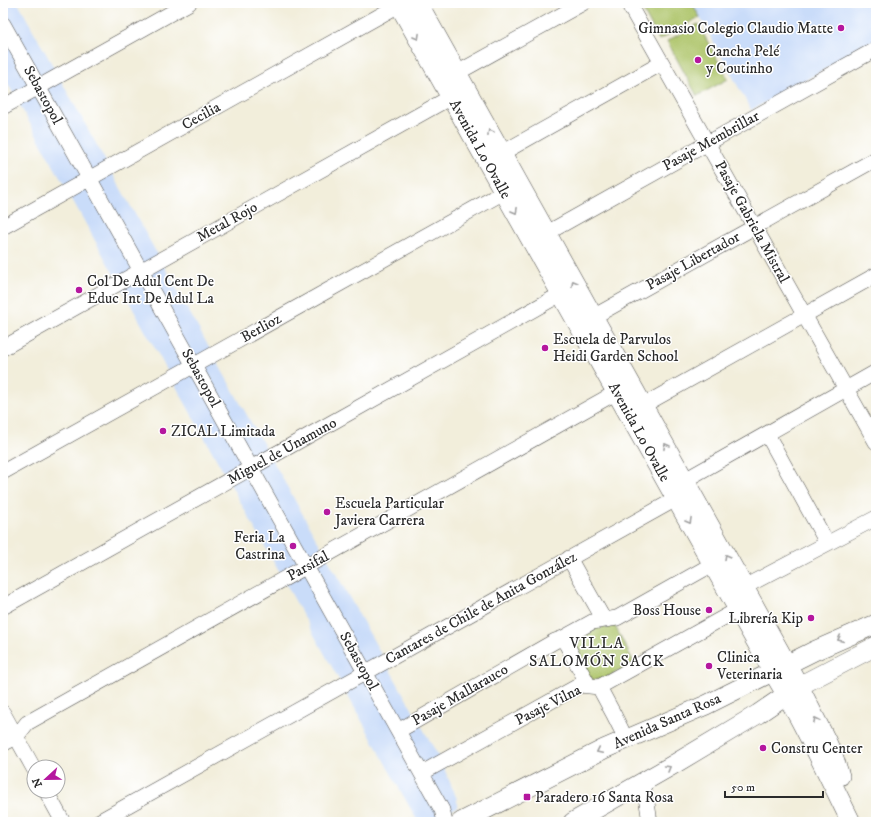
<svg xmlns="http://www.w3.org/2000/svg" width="879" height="825" viewBox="0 0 879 825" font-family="'IM FELL DW Pica',serif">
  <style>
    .built { fill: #c9dcf9 }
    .green { fill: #adc469; stroke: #6c784a }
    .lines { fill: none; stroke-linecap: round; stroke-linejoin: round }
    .minor-casing { stroke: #494845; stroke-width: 16 }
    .major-casing { stroke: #494845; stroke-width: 20 }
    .minor { stroke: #fff; stroke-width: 15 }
    .major { stroke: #fff; stroke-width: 19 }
    .oneway { stroke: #a0a0a0 }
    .poi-dot { fill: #b5179e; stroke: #fff; stroke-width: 1.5 }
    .labels { text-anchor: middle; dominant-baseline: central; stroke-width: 3; stroke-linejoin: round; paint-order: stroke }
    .poi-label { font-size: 15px; fill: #2b2b2b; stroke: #fff; text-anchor: start }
    .street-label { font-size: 15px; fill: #2b2b2b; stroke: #fff }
    .neighbourhood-label { font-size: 16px; letter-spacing: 1px; fill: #2b2b2b; stroke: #fff }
  </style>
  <rect width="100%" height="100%" fill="#fff"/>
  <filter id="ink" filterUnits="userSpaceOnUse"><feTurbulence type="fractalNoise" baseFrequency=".025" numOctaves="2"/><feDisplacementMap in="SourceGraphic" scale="8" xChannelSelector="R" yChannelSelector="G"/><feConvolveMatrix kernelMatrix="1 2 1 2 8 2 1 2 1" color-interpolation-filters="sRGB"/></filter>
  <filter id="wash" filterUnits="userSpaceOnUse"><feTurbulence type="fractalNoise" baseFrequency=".012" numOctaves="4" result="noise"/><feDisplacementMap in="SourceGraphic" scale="16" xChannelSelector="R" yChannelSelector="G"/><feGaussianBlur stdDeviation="0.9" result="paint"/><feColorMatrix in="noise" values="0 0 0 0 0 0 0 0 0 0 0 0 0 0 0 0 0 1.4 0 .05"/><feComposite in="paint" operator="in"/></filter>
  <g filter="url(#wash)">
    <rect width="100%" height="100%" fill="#f2eedb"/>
    <path class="built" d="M3 3H18L201 333 440 759 457 799V807L430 822H418L3 75Z
      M692 3H876V41L751 110Z"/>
    <path class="green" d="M639 3H692L700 17 659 40Z
      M698 24 728 79 697 96 667 41Z
      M597 626H615L634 663 604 679 595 680 584 676 567 641Z"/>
  </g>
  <g filter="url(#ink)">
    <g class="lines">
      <g class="minor-casing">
        <path id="minor" d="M628 3 876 442
          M3 24 442 810 445 822
          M457 73 583 3
          M3 107 189 3
          M502 153 662 63
          M3 227 399 5
          M547 233 876 49
          M593 317 876 159
          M3 348 451 97
          M633 411 876 275
          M767 434 827 543
          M3 472 513 187
          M685 480 876 372
          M569 558 604 620
          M744 587 876 518
          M3 607 561 294
          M563 638 589 686
          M599 687 614 715 626 739
          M3 713 34 769
          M398 731 555 641 563 638 592 622 617 618 713 564
          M3 744 16 737 27 723 617 392
          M422 773 580 685 599 687 739 609
          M642 783 647 803 650 822
          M46 791 63 822
          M98 822 676 499"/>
      </g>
      <g class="major-casing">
        <path id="major" d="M398 3 773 672C802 720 826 771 851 822
          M418 3 636 393 799 686 827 742 834 758 840 776
          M461 822 604 749 706 705 814 651 876 624
          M573 822 671 766 758 714 799 686 876 646"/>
      </g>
      <use href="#minor" class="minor"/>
      <use href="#major" class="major"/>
    </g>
    <defs><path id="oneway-chevron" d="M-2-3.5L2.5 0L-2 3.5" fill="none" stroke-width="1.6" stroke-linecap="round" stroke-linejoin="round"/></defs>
    <g class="oneway">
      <use href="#oneway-chevron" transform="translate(417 37) rotate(61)"/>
      <use href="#oneway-chevron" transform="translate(490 132) rotate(-119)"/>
      <use href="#oneway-chevron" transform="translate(515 211) rotate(61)"/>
      <use href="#oneway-chevron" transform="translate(574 283) rotate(-119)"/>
      <use href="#oneway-chevron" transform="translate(666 446) rotate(-119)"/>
      <use href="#oneway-chevron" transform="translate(689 521) rotate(61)"/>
      <use href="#oneway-chevron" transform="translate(727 557) rotate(-119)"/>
      <use href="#oneway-chevron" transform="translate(840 639) rotate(156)"/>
      <use href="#oneway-chevron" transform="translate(816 720) rotate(-116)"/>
      <use href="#oneway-chevron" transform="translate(599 751) rotate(155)"/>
      <use href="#oneway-chevron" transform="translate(668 768) rotate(-30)"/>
    </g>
  </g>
  <g class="poi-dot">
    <circle cx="841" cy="28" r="4"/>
    <circle cx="698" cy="60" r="4"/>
    <circle cx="79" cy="290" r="4"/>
    <circle cx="545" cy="348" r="4"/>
    <circle cx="163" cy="431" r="4"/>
    <circle cx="327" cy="512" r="4"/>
    <circle cx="293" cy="546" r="4"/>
    <circle cx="709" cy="610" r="4"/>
    <circle cx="811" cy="618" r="4"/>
    <circle cx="709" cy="666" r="4"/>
    <circle cx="763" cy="748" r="4"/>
    <rect x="523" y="793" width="8" height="8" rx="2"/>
  </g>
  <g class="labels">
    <g class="poi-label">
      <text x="833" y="28" text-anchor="end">Gimnasio Colegio Claudio Matte</text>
      <text x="706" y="51">Cancha Pelé<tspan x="706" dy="17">y Coutinho</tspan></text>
      <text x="87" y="281">Col De Adul Cent De<tspan x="87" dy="17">Educ Int De Adul La</tspan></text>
      <text x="553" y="339">Escuela de Parvulos<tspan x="553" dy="17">Heidi Garden School</tspan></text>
      <text x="171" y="431">ZICAL Limitada</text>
      <text x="335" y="503">Escuela Particular<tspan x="335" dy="17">Javiera Carrera</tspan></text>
      <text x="285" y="537" text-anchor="end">Feria La<tspan x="285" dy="17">Castrina</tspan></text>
      <text x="701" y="610" text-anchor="end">Boss House</text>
      <text x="803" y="618" text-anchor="end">Librería Kip</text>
      <text x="717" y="657">Clinica<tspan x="717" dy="17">Veterinaria</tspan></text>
      <text x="771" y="748">Constru Center</text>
      <text x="535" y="797">Paradero 16 Santa Rosa</text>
    </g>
    <g class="street-label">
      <text transform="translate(43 95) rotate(61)">Sebastopol</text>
      <text transform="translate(201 116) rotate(-29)">Cecilia</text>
      <text transform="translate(711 141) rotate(-29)">Pasaje Membrillar</text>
      <text transform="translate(480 149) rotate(61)">Avenida Lo Ovalle</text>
      <text transform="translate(227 222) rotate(-29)">Metal Rojo</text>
      <text transform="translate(752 222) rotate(61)">Pasaje Gabriela Mistral</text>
      <text transform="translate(693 261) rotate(-29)">Pasaje Libertador</text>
      <text transform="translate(261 328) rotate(-29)">Berlioz</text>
      <text transform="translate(201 378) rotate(61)">Sebastopol</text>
      <text transform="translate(639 432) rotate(61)">Avenida Lo Ovalle</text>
      <text transform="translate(282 451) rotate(-29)">Miguel de Unamuno</text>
      <text transform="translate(308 566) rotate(-29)">Parsifal</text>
      <text transform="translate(481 608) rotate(-29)">Cantares de Chile de Anita González</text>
      <text transform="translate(359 661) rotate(61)">Sebastopol</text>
      <text transform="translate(460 695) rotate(-30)">Pasaje Mallarauco</text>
      <text transform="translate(548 705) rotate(-27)">Pasaje Vilna</text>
      <text transform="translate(667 721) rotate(-24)">Avenida Santa Rosa</text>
    </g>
    <g class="neighbourhood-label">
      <text x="597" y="643">VILLA<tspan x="597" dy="18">SALOMÓN SACK</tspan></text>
    </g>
  </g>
  <rect width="879" height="825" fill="none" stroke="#fff" stroke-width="16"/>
  <g transform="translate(46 779) rotate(248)"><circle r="19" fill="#ffffff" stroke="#aaaaaa"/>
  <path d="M0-3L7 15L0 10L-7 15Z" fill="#b5179e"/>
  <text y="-6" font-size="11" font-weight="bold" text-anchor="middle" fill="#2b2b2b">N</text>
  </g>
  <path d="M725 791v6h98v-6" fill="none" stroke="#2b2b2b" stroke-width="2"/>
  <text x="731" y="791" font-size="12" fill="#2b2b2b" stroke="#ffffff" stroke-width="3" paint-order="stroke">50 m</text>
</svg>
